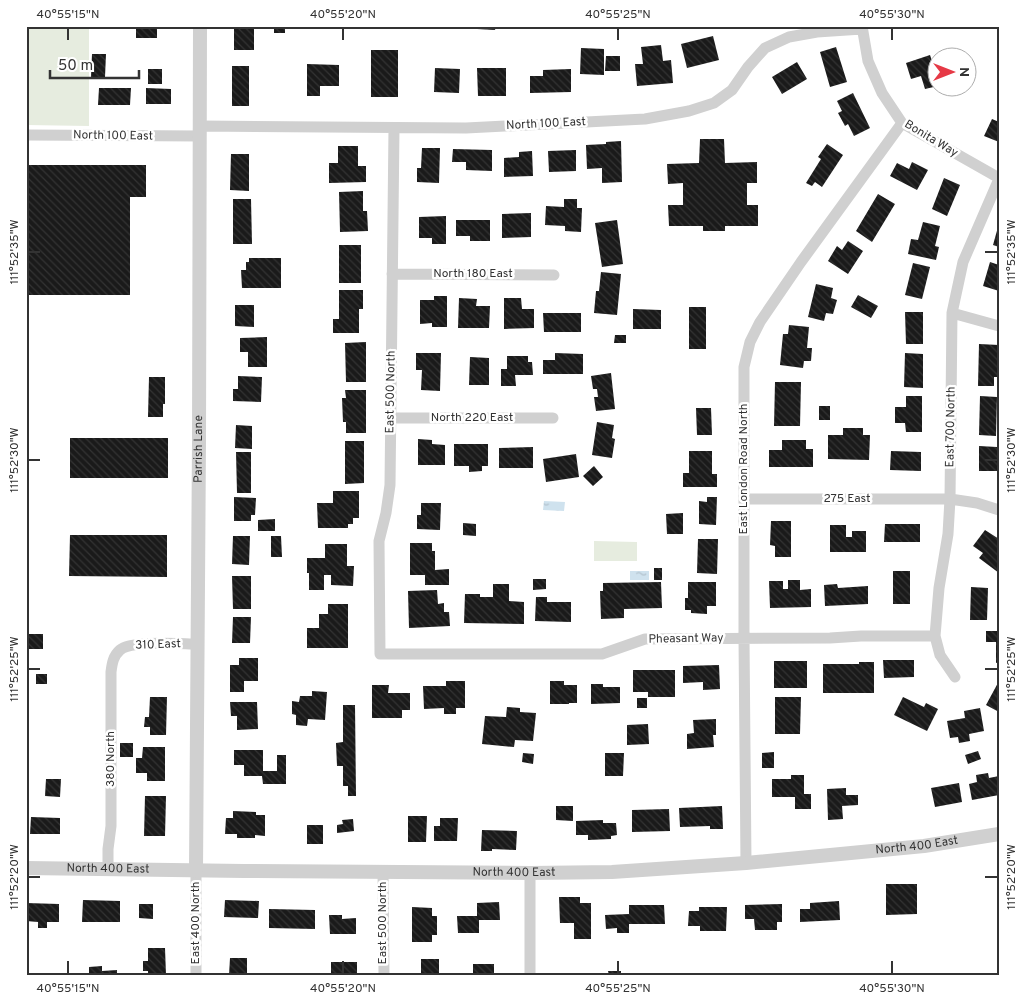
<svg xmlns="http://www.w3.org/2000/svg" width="1025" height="1001" viewBox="0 0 1025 1001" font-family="Overpass,sans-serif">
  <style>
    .park { fill: #e6ecdf }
    .water { fill: url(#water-ripples) }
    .building { fill: url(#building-back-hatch) }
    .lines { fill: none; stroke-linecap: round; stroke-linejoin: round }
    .minor { stroke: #d0d0d0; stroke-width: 11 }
    .tertiary { stroke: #d0d0d0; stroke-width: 14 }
    .ticks { fill: none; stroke: #333; stroke-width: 2 }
    .labels { text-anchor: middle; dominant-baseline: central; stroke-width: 5; stroke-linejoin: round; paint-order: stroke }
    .street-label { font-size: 12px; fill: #333; stroke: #fff }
    .neatline { fill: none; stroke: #333; stroke-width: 2 }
    .ticks-label { font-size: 12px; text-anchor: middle; fill: #333 }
  </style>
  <defs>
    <pattern id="water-ripples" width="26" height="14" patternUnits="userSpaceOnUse" patternTransform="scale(1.25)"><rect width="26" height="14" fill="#cfe2ee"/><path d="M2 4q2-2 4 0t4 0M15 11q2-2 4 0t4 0" fill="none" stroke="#b2c2cd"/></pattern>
    <pattern id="building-back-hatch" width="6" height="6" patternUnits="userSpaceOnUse" patternTransform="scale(1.25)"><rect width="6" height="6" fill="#1a1a1a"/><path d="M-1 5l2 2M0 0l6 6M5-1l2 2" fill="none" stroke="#333"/></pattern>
  </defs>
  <rect width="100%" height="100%" fill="#fff"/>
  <path class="park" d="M26 26H89V126L26 125Z
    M594 541 637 542V561H594Z"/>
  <path class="water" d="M544 501 565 502 564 511 543 510Z
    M630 571H649V580H630Z"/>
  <path class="building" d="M136 26H157V38H136Z
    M234 26 254 27V50H234Z
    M274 26H285V33H274Z
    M477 26H496L495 30 477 29Z
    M713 36 719 60 687 68 681 44Z
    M661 45 663 61 671 60 673 83 637 86 635 64H643L641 47Z
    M836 47 847 82 830 87 820 52Z
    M581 48 604 49V75L580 74Z
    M371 50H398V97H371Z
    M92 54H106L105 77H91Z
    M930 55 938 79V86L925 89 921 76 911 79 906 63Z
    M606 56H620V71H605Z
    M797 62 807 79 782 94 772 77Z
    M307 64 339 65V86H320V96H307Z
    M232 66H249V106H232Z
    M435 68 460 69 459 93 434 92Z
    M477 68H506V96H478Z
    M148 69H162V84H148Z
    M571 69V92L530 93V76H543V70Z
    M99 88H131L130 105H98Z
    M146 88 171 89V104H146Z
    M853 93 870 128 854 136 848 124 845 126 838 113 842 111 837 101Z
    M992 119 999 122V142L984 136Z
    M700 139H724L725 163 757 162V183H747V205H758V226H725V231H703V226H669L668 205H683V183L668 184 667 164 699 163Z
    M621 141 622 182 602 183V168L587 169 586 145 606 144V142Z
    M827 144 843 155 822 187 815 182 812 186 806 183 821 159 818 157Z
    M338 146H358V166H366V182L329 183V163H338Z
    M422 148H440L439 183 417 182V168H421Z
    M453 149 492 150V171L466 170V162H452Z
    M576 150V171L549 172 548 151Z
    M532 151 533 176 504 177V158L519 157V152Z
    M231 154H249V191L230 190Z
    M912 162 928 170 917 190 890 176 897 163 909 169Z
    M26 165H146V197H130V295H26Z
    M944 178 960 185 947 216 932 209Z
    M363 191V211H367L368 231 340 232 339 192Z
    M878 194 895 204 872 242 856 231Z
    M233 199H251L252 244H233Z
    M564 199H577V208H582L581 232 565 231V226L545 225 546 206 564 207Z
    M531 213V237L502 238V214Z
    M446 216V244H432V238H419V217Z
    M456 220H490V241H470V236H456Z
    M617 220 623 264 602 267 595 223Z
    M923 222 940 226 935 246 939 247 936 260 908 254 911 239 918 240Z
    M998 227H999V247L993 245Z
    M848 241 863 251 848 274 828 261 837 246 842 250Z
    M339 245H361V283H339Z
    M249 258H281V288H242L241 270H246V262H249Z
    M990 262 999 265V291L983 286Z
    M913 263 930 267 922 299 905 295Z
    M601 272 621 274 617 315 594 313 596 291H599Z
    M816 284 833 288 831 298 837 300 833 314 826 313 824 321 808 317Z
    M339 290H363V309H359V333H333V319H339Z
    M858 295 878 306 871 318 851 307Z
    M434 296H447V327H432V323L420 324V300H434Z
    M459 298 477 299 476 306H490L489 328H458Z
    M504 298H521L522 309H534V328L504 329Z
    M235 305H254V327L235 326Z
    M689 307H706V349H689Z
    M633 309 661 310V329H633Z
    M905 312H923V344H906Z
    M543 313H581V332H544Z
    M789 325 809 327 807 348H812L811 361H804L803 368 780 365 783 334H788Z
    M615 335H626V343H614Z
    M267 337V367H248V352H240V338Z
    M366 342V382H346L345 343Z
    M979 344 999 345 998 377H994V386H978Z
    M416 353H441L440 391 421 390 422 370H416Z
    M555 353 583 354V374H543V360H555Z
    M905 353 923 354V388L904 387Z
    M507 356H528V362H532L533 375H515L516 386H501V369H507Z
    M470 357 489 358V385H469Z
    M611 373 615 409 596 411 594 397H598L597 389H593L591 376Z
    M238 376 262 377 261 402 233 401V389H238Z
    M149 377H165V404H163V417H148Z
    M775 382H801L800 426H774Z
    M345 390H366V433H346V422H343L342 398H346Z
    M906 396H922V432H906L905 423H895V407H906Z
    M980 396 997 397 996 436 979 435Z
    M819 406H830V420H819Z
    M696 408H711L712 435H697Z
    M597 422 614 425 612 438 615 439 612 458 592 455Z
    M236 425 252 426V449L235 448Z
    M843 428H863V435H870L869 460 828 459V435H843Z
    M70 438H168V478H70Z
    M418 439 432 440V444L445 445V465H418Z
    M782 440H806V449H813V467H769V450H782Z
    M345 441H364V483L345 484Z
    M454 444H488V466H482V471L469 472V466H454Z
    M979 446 997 447V471H979Z
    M533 447V468H499V448Z
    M689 451H712V474H717V487H683V473H689Z
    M891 451 921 452V471L890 470Z
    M236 452H251V493H237Z
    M576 454 579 477 546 482 543 459Z
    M594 466 603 477 593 486 583 476Z
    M333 491H359V518H353V524H348V528H318L317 503H333Z
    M234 497 256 498 255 515H251V521H234Z
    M707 497H717L716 525 699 524V501L707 502Z
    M421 503H441L440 530 417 529V515H421Z
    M683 513V534H667L666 514Z
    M275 519V531H258V520Z
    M771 521H791V557H775V546L770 545Z
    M463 523 476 524V536L463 535Z
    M885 524H920V542H884Z
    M830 525H846V537H852V531H866V552H830Z
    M985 530 999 539V573L979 558 983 553 973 546Z
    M70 535H167V577L69 576Z
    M233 536H250L249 565 232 564Z
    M271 536H281L282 557H271Z
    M698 539H718L717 574 697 573Z
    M410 543H432V551H435V570L449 569V585H425V575H410Z
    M325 544H347V566H354L353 586 331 585V575H324V590H309V573H307V558H325Z
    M654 568H662V580H654Z
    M893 571H910V604H893Z
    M232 576H251V609H233Z
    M533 579H546V589L533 590Z
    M788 580H800V590L811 589V607L770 608 769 581H783V589H788Z
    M661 582 662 608 624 609V618L601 619 600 591H603V583Z
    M688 582H716V606H707V614L691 613V610H685V598H688Z
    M493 584H509V601L524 602V624L464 623 465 594H480V597H493Z
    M837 584 838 588 868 586V604L825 606 824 585Z
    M971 587 988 588 987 620H970Z
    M437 590 438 604 444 603V612H449L450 626 409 628 408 591Z
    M536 597H547V602H571V622L535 621Z
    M328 604H348V648H307V628H319V614H328Z
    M233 617H251L250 643H232Z
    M986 631H999V662L996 663V642H986Z
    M26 634H43V649H26Z
    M239 658H258V681H244V692H230V665H239Z
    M883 660H914V677L884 678Z
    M774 661H807V688H774Z
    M859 662H874V693H823V664H859Z
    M719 665 720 689 703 690V682L683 683V666Z
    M633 670H675V697H648V692H633Z
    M36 674H47V684H36Z
    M446 681H465V708H456V714H444V708L424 709 423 686H446Z
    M550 681H564V685H577V703H569V704H550Z
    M999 681V712L986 705Z
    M591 684H603V687H620V703L591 704Z
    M372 685H389L388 693H410V710H402V718H372Z
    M312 691 327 692 325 720 308 719 307 726 296 725V715L292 714V701L299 702 300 696H312Z
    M150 697H167L166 735H150V727H144L145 717H149Z
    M775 697H801L800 734H775Z
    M903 697 924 707 926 703 938 709 927 731 894 715Z
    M637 698H647V708H637Z
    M230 702H257L258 729 237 730V716H231Z
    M343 705H355L356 796H348V786H343V766H337L336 743 343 742Z
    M507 707 520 708V712L536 713 533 741 515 740 514 747 482 744 485 716 506 717Z
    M980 708 984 731 969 734 970 741 959 743 958 737 950 738 947 721 965 718 964 711Z
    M716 719V735H713L714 747 687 749V734L694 733 693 720Z
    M648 724 649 744 627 745V725Z
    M120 743H133V757H120Z
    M143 747H165V781H147V773H136V758H142Z
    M234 750H263V771H277V755H286V784H263L262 776H244V765H234Z
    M978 751 981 759 968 764 965 755Z
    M774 752V768H762V753Z
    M523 753 534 754 533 764 522 762Z
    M605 753H624L623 776H605Z
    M988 773 989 778 999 776V795L972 800 969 784 977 782 976 775Z
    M791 775H804V794H811V809H795V797H772V779H791Z
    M46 779H61L60 797 45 796Z
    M959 783 962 802 935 807 931 788Z
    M846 788V795H858V805L842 806 843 819 828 820 827 789Z
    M145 796H166L165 836H144Z
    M556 806H573V821L556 820Z
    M722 806 723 829H710V826L680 827 679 808Z
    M669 809 670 831 632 832V810Z
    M233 811 256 812V815H265V836L255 835V838H237V834H225L226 818H233Z
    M408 816H427L426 842H408Z
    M31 817 60 818V834H30Z
    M440 818H458L457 841H434V826H440Z
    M353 819 354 831 337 833V825L343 824 342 820Z
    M603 820V823H616L617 835 611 836V839L588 840V835H576V821Z
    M307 825H323V844H307Z
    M482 830 517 831 516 850 492 849V851H481Z
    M886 884H917V914L886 915Z
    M559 897H580V903H591V939H574V923H560Z
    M83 900 120 901V922H82Z
    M225 900 259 901 258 918 224 917Z
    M839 901 840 920 800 922V909H810V903Z
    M499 902 500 920H479V933H458L457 916H477V903Z
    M26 903 59 904V922H47V928H38V922L26 921Z
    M139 904H153V919L139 918Z
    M782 904V922H777V930H755L754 919H745V905Z
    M629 905H664L665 924H629V933H617V928L606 929 605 915 629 914Z
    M412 907 432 908V916H437V935H432V942H412Z
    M699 907H727L726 931H700V926H688L689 911H699Z
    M269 909 315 910V929L269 928Z
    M329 915H342V919L356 918V934H330Z
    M148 948H165L166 975H148V971H143V961H148Z
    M230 958H247V975H229Z
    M421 959H439V975H421Z
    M331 962H357V975H331Z
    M473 964H494V975H470V973H473Z
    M102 966V971L117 970V975H84V973H89V967Z
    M608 971H621V975H609Z"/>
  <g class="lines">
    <path class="minor" d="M862 26 868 61 882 93 902 123 999 178
      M199 126 466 128 645 119 689 111 714 103 732 90 748 67 765 48 789 37 817 32 862 29
      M394 128 390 485 386 513 379 541 380 654H602L645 639 830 638 861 636H935
      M26 135 200 136
      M392 274 554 275
      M952 313 999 326
      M391 418H553
      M744 499H950L977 503 999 510
      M955 677 940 655 935 636 939 588 948 534 950 499 952 313 963 262 999 179
      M746 863 744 638V367L750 342 760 322 801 262 902 123
      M108 869V849L111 826V672C112 664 113 656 120 650 132 640 181 644 198 644
      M383 871 384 975
      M196 975V871
      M530 975V873"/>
    <g class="tertiary">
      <path id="s1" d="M26 868 244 871 530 873 612 872 746 863 924 846 999 834"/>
      <path id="s2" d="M196 871 199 441 200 26"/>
    </g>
  </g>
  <path class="ticks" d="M68 28V40M343 28V40M618 28V40M892 28V40M28 252H40M985 252H998M28 460H40M985 460H998M28 669H40M985 669H998M28 877H40M985 877H998M68 961V974M343 961V974M618 961V974M892 961V974"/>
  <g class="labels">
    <g class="street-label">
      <text transform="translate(546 124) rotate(-3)">North 100 East</text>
      <text transform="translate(113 136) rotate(1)">North 100 East</text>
      <text transform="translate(931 139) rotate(31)">Bonita Way</text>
      <text x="473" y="274">North 180 East</text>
      <text transform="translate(391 392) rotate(-89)">East 500 North</text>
      <text x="472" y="418">North 220 East</text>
      <text transform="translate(951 427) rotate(-89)">East 700 North</text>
      <text stroke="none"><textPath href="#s2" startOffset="422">Parrish Lane</textPath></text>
      <text transform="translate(744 469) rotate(-90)">East London Road North</text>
      <text x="847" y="499">275 East</text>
      <text transform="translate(686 639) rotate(-1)">Pheasant Way</text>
      <text transform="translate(158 645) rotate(-2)">310 East</text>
      <text transform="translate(111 759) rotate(-90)">380 North</text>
      <text stroke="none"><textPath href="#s1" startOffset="892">North 400 East</textPath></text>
      <text stroke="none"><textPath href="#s1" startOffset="82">North 400 East</textPath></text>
      <text stroke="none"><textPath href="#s1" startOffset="488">North 400 East</textPath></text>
      <text transform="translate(196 923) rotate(-90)">East 400 North</text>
      <text transform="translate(383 923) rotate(-90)">East 500 North</text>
    </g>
  </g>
  <rect width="1025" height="1001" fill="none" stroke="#ffffff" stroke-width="55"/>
  <g transform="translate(952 72) rotate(90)"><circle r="24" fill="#ffffff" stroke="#adadad"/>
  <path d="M0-4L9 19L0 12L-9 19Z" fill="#e63946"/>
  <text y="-8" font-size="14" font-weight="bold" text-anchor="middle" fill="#333333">N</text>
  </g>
  <path d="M50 70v8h89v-8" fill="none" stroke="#333333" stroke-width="2.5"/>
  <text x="58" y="70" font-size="15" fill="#333333" stroke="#ffffff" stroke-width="4" paint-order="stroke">50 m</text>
  <rect x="28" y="28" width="970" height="946" class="neatline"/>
  <g class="ticks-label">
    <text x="68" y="18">40°55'15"N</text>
    <text x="343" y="18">40°55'20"N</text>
    <text x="618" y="18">40°55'25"N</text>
    <text x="892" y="18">40°55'30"N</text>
    <text transform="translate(1011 252) rotate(-90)" y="4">111°52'35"W</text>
    <text transform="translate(14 252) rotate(-90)" y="4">111°52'35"W</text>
    <text transform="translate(1011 460) rotate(-90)" y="4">111°52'30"W</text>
    <text transform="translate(14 460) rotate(-90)" y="4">111°52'30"W</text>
    <text transform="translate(1011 669) rotate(-90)" y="4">111°52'25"W</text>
    <text transform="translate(14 669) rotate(-90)" y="4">111°52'25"W</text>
    <text transform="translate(1011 877) rotate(-90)" y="4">111°52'20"W</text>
    <text transform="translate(14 877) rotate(-90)" y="4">111°52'20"W</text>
    <text x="68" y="992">40°55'15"N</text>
    <text x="343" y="992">40°55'20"N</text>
    <text x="618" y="992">40°55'25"N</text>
    <text x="892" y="992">40°55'30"N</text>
  </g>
</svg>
